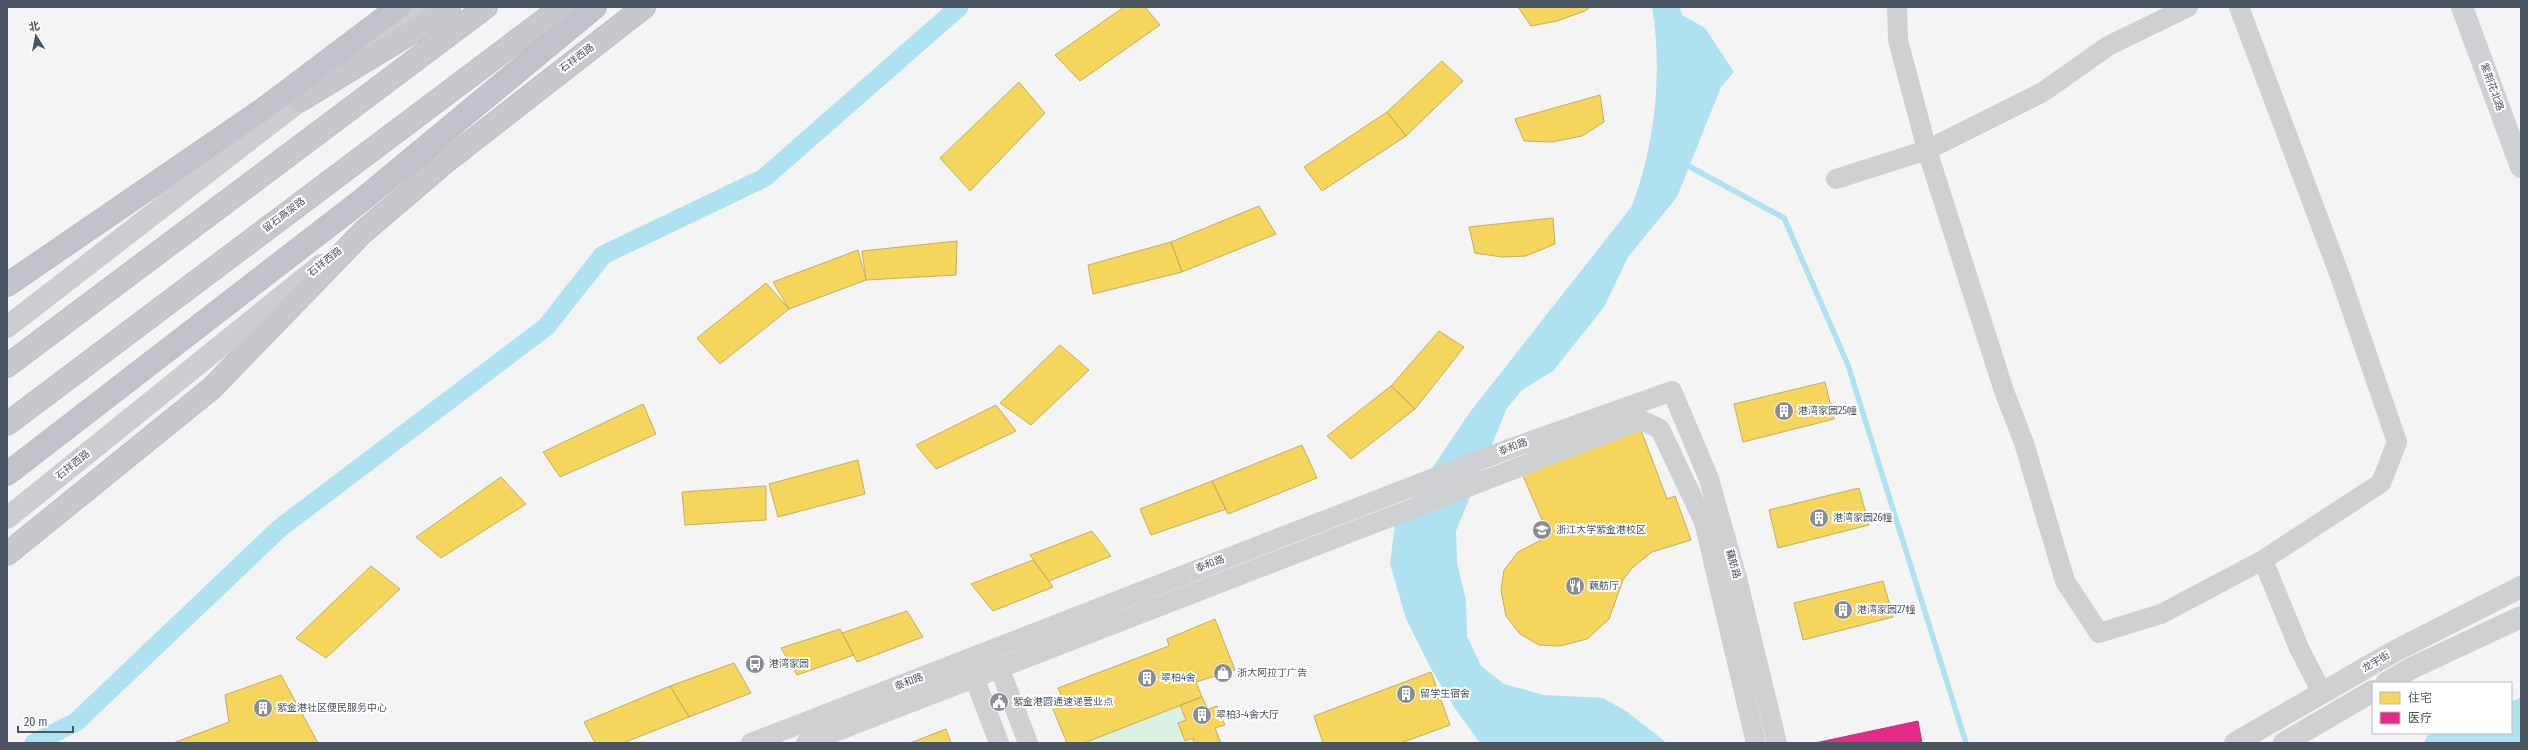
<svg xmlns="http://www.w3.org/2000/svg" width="2528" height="750" viewBox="0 0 2528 750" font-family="'Fira Sans Condensed','Noto Sans SC',sans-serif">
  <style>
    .green { fill: #d9f2e3 }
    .water { fill: #aee2f0 }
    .homes { fill: #f6d55c; stroke: #c2af5e }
    .health { fill: #e7298a; stroke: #b8367e }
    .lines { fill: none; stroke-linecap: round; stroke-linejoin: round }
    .stream { stroke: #aee2f0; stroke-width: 5.5 }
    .canal { stroke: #aee2f0; stroke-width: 19 }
    .trunk-casing { stroke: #b9bec3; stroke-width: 24 }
    .motorway-casing { stroke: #b9bec3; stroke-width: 24 }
    .minor { stroke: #ced0d2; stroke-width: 20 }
    .tertiary { stroke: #ced0d2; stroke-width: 22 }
    .secondary { stroke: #ced0d4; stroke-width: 22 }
    .primary { stroke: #caced1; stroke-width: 22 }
    .trunk { stroke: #c4c9cd; stroke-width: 22 }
    .motorway { stroke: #bec4c9; stroke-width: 22 }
    .labels { text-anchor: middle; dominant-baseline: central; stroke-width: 4; stroke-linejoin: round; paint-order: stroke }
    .street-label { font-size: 10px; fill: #4a5661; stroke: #fff }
    .poi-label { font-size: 10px; fill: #4a5661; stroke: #fff; text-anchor: start }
  </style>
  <rect width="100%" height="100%" fill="#f4f4f4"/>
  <path class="green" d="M1180 705 1186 720 1178 723 1185 741 1193 738 1194 743H1084Z"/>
  <path class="water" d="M1652 7H1680L1682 15 1705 28 1734 72 1721 87 1677 197 1628 257 1604 307 1553 371 1522 390 1507 408 1456 531 1457 562 1466 601 1467 636 1481 666 1504 684 1544 695 1603 698 1626 711 1667 743H1480L1456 710 1430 667 1406 619 1390 564 1395 523 1470 412 1632 206C1655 144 1663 72 1652 7Z
    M2521 697V743H2424L2427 736 2435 733H2511V702Z"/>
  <path class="homes" d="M1124 7H1145L1160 25 1080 81 1055 55Z
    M1518 7H1590L1585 11 1557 21 1531 26Z
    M1442 61 1463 81 1406 136 1387 112Z
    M1019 82 1045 113 970 191 940 158Z
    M1600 95 1604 122 1582 136 1552 142 1524 141 1515 119Z
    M1387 112 1406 136 1322 191 1304 167Z
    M1259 206 1276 234 1182 272 1171 242Z
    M1553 218 1555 244 1526 256 1502 257 1475 253 1469 227Z
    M957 241 956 275 866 280 862 251Z
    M1171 242 1182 272 1093 294 1088 265Z
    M858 250 866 280 789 309 773 282Z
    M766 283 789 309 720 364 697 338Z
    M1439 331 1464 347 1415 409 1391 386Z
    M1060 345 1089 370 1031 425 1000 403Z
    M1825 382 1834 419 1743 442 1734 404Z
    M1391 386 1415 409 1351 459 1327 436Z
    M643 404 656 434 560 477 543 452Z
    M996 405 1016 431 936 469 916 445Z
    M1639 425 1667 499 1675 496 1691 540 1652 552 1633 567 1623 580 1609 619 1587 639 1560 646 1539 645 1520 634 1506 616 1501 590 1504 570 1518 552 1549 536 1521 471Z
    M1302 445 1317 478 1228 514 1212 481Z
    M858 460 865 494 778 517 769 484Z
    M501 477 526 504 441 558 416 537Z
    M1212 481 1226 509 1151 535 1140 509Z
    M766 486V520L685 525 682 492Z
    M1859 488 1869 525 1778 548 1769 510Z
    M1092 531 1111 556 1049 581 1030 555Z
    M1033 560 1053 587 993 611 971 584Z
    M371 566 400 589 326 658 296 638Z
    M1883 581 1893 617 1803 640 1794 603Z
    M907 611 923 637 857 662 842 633Z
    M1215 619 1235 670 1196 682 1202 697 1084 743H1067L1050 702 1062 697 1058 688 1169 646 1167 639Z
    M840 629 854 655 797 675 781 648Z
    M734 663 751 693 689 717 670 686Z
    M1431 672 1450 725 1401 743H1323L1314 716Z
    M281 675 318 743H173L229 722 225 695Z
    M670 686 689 717 623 743H595L584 722Z
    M1202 697 1208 709 1217 706 1225 725 1215 728 1221 743H1194L1193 738 1185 741 1178 723 1186 720 1180 705Z
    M946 729 951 743H910Z"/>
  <path class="health" d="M1918 721 1922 743H1815Z"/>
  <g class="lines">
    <path class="stream" d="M1683 163 1784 218 1848 365 1966 743"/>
    <path class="canal" d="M34 743 76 722 280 528 546 327 603 255 764 178 959 7"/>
    <g class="trunk-casing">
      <path id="trunk" d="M299 101 424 25 449 7
        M7 366 486 7
        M7 424 562 7
        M7 554 212 388 363 232 444 163 644 7"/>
    </g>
    <g class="motorway-casing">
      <path id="motorway" d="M7 285 261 111 399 7
        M7 474 362 200 595 7"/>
    </g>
    <path class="minor" d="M1897 7 1898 40 1927 150 2004 391 2024 443 2065 581 2099 633 2161 614 2263 560 2381 483 2397 442 2340 276 2239 7
      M1836 179 1927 150 2043 92 2108 46 2188 7
      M1701 509 1756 743
      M2263 560 2299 648 2322 693
      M999 667 1028 743
      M974 677 999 743
      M751 743 1506 450 1672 391 1709 479 1737 578 1777 743
      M806 743 1641 420 1660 429 1704 522"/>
    <path class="tertiary" d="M2386 683 2412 668 2521 617
      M2235 743 2395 651 2521 587
      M2284 743 2373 691"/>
    <path class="secondary" d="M2462 7 2521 167"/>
    <path class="primary" d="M353 59 420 7
      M7 327 315 89
      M7 518 321 265"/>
    <use href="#trunk" class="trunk"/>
    <use href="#motorway" class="motorway"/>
  </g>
  <defs>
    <g id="building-disc" transform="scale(1)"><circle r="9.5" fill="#868d94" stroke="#fff"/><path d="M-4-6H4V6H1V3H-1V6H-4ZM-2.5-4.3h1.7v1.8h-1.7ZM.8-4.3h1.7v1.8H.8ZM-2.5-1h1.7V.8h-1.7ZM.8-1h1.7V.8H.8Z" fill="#fff"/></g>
    <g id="university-disc" transform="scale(1)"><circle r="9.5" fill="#868d94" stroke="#fff"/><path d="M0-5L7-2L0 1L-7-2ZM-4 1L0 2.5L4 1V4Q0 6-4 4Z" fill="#fff"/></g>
    <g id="restaurant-disc" transform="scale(1)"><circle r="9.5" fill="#868d94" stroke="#fff"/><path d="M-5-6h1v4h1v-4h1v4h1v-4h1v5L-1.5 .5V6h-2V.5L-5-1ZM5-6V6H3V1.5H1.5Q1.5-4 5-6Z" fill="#fff"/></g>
    <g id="bus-disc" transform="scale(1)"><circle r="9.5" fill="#868d94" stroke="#fff"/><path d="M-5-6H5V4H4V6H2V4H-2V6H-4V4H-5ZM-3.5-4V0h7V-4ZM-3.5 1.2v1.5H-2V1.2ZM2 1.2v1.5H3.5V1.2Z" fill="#fff"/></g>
    <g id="shop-disc" transform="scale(1)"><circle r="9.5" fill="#868d94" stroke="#fff"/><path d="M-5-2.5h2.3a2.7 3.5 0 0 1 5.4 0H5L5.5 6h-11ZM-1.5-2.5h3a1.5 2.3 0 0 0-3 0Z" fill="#fff"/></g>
    <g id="civic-disc" transform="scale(1)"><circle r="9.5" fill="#868d94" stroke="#fff"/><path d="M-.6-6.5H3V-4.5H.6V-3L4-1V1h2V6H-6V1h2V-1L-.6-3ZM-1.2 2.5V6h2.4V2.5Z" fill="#fff"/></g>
  </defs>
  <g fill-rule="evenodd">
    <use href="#building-disc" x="1784" y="411"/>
    <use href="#building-disc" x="1819" y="518"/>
    <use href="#university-disc" x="1542" y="530"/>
    <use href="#restaurant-disc" x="1575" y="586"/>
    <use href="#building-disc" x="1843" y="610"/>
    <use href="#bus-disc" x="755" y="664"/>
    <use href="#shop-disc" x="1223" y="673"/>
    <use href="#building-disc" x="1147" y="678"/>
    <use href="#building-disc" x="1406" y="694"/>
    <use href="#civic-disc" x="999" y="702"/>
    <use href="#building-disc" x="263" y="708"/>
    <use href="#building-disc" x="1202" y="715"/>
  </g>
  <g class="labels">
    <g class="street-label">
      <text transform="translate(577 58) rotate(-37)">石祥西路</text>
      <text transform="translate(2492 87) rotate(70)">紫荆花北路</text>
      <text transform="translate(284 215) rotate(-37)">留石高架路</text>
      <text transform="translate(325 262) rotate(-39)">石祥西路</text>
      <text transform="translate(1513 447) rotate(-20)">泰和路</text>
      <text transform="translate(73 465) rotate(-39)">石祥西路</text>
      <text transform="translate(1210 564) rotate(-20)">泰和路</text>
      <text transform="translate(1733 564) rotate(74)">藕舫路</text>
      <text transform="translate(2376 662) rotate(-30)">龙宇街</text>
      <text transform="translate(909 682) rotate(-21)">泰和路</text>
    </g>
    <g class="poi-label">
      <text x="1798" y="411">港湾家园25幢</text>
      <text x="1833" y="518">港湾家园26幢</text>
      <text x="1556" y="530">浙江大学紫金港校区</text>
      <text x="1589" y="586">藕舫厅</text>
      <text x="1857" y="610">港湾家园27幢</text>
      <text x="769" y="664">港湾家园</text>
      <text x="1237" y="673">浙大阿拉丁广告</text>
      <text x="1161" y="678">翠柏4舍</text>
      <text x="1420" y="694">留学生宿舍</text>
      <text x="1013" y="702">紫金港圆通速递营业点</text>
      <text x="277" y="708">紫金港社区便民服务中心</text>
      <text x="1216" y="715">翠柏3-4舍大厅</text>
    </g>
  </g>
  <rect width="2528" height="750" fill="none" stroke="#4a5661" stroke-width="16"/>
  <rect x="2372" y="682" width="140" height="52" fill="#ffffff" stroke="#b7bbc0"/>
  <rect x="2380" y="692" width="20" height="12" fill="#f6d55c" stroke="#b7bbc0"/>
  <text x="2408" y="702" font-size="12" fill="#4a5661">住宅</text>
  <rect x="2380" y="712" width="20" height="12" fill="#e7298a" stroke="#b7bbc0"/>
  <text x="2408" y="722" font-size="12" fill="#4a5661">医疗</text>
  <g transform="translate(36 36) rotate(349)" stroke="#ffffff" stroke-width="3" paint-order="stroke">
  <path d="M0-3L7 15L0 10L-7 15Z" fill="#4a5661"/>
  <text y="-6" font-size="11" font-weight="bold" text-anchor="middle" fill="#4a5661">北</text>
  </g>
  <path d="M18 726v6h55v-6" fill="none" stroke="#4a5661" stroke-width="2"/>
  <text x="24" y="726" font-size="12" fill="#4a5661" stroke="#ffffff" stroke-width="3" paint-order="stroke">20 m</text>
</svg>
